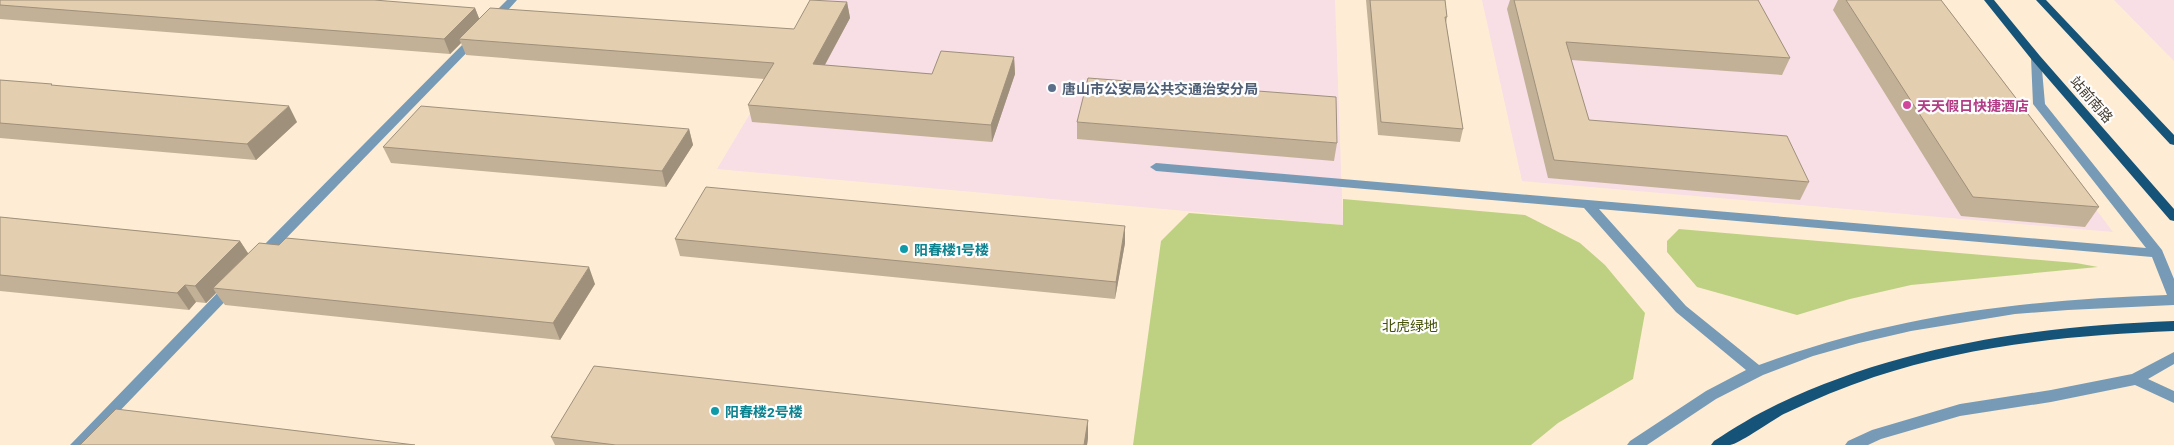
<svg xmlns="http://www.w3.org/2000/svg" width="2174" height="445" viewBox="0 0 2174 445" font-family="Barlow,'Noto Sans SC',sans-serif">
  <style>
    .commercial { fill: #f8dee5 }
    .green { fill: #bed182 }
    .lines { fill: none; stroke-linecap: round; stroke-linejoin: round }
    .minor { fill: #779bb6; fill-rule: evenodd }
    .major { fill: #165378; fill-rule: evenodd }
    .wall { fill: #c3b197 }
    .shaded-wall { fill: #9f907b }
    .building { fill: #e3ceb0; stroke: #9f907b }
    .service-dot { fill: #5c6f8a; stroke: #fdfdfd; stroke-width: 2 }
    .hotel-dot { fill: #d1479c; stroke: #fdfdfd; stroke-width: 2 }
    .culture-dot { fill: #0f9aa8; stroke: #fdfdfd; stroke-width: 2 }
    .labels { text-anchor: middle; dominant-baseline: central; stroke-width: 4.5; stroke-linejoin: round; paint-order: stroke }
    .service-label { font-size: 14px; font-weight: bold; fill: #4e5e75; stroke: #fdfdfd; text-anchor: start }
    .street-label { font-size: 14px; fill: #423a2e; stroke: #fdfdfd }
    .hotel-label { font-size: 14px; font-weight: bold; fill: #b23c85; stroke: #fdfdfd; text-anchor: start }
    .culture-label { font-size: 14px; font-weight: bold; fill: #0d838f; stroke: #fdfdfd; text-anchor: start }
    .park-label { font-size: 14px; fill: #455207; stroke: #fdfdfd }
  </style>
  <rect width="100%" height="100%" fill="#feedd4"/>
  <path class="commercial" d="M818 0H1335L1343 225 717 169Z
    M1482 0H1938L2113 232 1522 181Z
    M2114 0H2174V61Z"/>
  <path class="green" d="M1343 199 1525 215 1580 243 1605 265 1645 313 1633 379 1558 423 1531 445H1133L1161 241 1189 213 1343 225Z
    M1679 229 2076 263 2098 267 1911 285 1850 299 1797 315 1697 287 1667 252V241Z"/>
  <g class="lines">
    <path class="minor" d="M507 0H517L497 22H489V18Z
      M475 35 479 36V40L267 258H257L256 255 257 252 471 36Z
      M2036 55 2041 58 2045 104 2162 250 2174 279V305L2068 310 2015 314 1911 331 1859 343 1813 356 1763 375 1716 399 1647 445H1627L1630 441 1706 391 1746 370 1676 312 1584 208 1156 171 1150 167 1156 163 2146 248 2033 104 2031 58ZM1599 209 2152 257 2167 295C2022 300 1896 315 1759 365L1686 306Z
      M232 281 237 283 239 286 237 289 87 445H70L227 283Z
      M2174 352V364L2148 379 2174 391V403L2135 385 2051 402 1960 416 1881 439 1868 445H1845L1848 441 1872 430 1960 404 2051 390 2132 374Z"/>
    <path class="major" d="M1984 0H1994L2040 56 2174 209V221L2170 220 2032 60Z
      M2036 0H2046L2174 135V145L2170 144Z
      M2174 321V331C2073 335 1970 345 1874 377 1844 387 1815 399 1786 413 1773 419 1741 443 1730 445 1725 445 1717 445 1711 445L1714 441C1734 428 1755 415 1776 405 1900 345 2038 326 2174 321Z"/>
  </g>
  <path class="wall" d="M0 0 475 8 479 19 794 29 847 2 850 18 825 65 932 74 1014 57 1015 74 992 142 752 122 748 105 764 79 466 55 461 43 450 54 0 19Z
    M1366 0H1445L1447 17 1446 23 1463 129 1460 142 1378 135Z
    M1510 0H1758L1790 58 1782 75 1571 60 1589 120 1809 182 1800 200 1548 178 1507 9Z
    M1838 0H1941L2099 207 2085 227 1961 216 1833 10Z
    M0 80 53 86 297 122 256 160 0 138Z
    M1077 122 1337 143 1334 161 1077 139Z
    M689 129 693 145 666 187 391 163 383 147Z
    M0 217 240 241 248 253 595 284 560 340 225 305 216 293 206 303 196 302 189 310 0 291Z
    M1125 226V243L1115 299 680 256 675 239Z
    M1088 420V438L1087 445H555L551 437Z"/>
  <path class="shaded-wall" d="M847 2 850 18 816 81 813 64Z
    M475 8 481 23 459 39 461 43 450 54 444 39Z
    M1014 57 1015 74 992 142 991 125Z
    M289 106 297 122 256 160 247 144Z
    M689 129 693 145 666 187 662 171Z
    M1125 226V243L1115 299 1116 282Z
    M240 241 251 258 213 288 216 293 206 303 195 286Z
    M589 267 595 284 560 340 553 323Z
    M185 285 196 302 189 310 177 293Z
    M1088 420V438L1087 445H1084Z"/>
  <path class="building" d="M0 0H374L475 8 444 39 0 5Z
    M810 0 847 2 813 64 932 74 941 51 1014 57 991 125 748 105 774 63 459 39 490 8 794 29Z
    M1370 0H1445L1447 17H1445L1463 129 1381 122Z
    M1514 0H1758L1790 58 1566 42 1589 120 1787 136 1809 182 1554 160Z
    M1846 0H1941L2099 207 1973 197Z
    M1088 78 1336 97 1337 143 1077 122Z
    M0 80 52 84 51 85 289 106 247 144 0 123Z
    M421 106 689 129 662 171 383 147Z
    M706 187 1125 226 1116 282 675 239Z
    M0 217 240 241 195 286 185 285 177 293 0 275Z
    M286 238 589 267 553 323 213 288 259 243 279 245Z
    M594 366 1088 420 1084 445H616L551 437Z
    M116 409 415 445H80Z"/>
  <circle class="service-dot" cx="1052" cy="88" r="5"/>
  <circle class="hotel-dot" cx="1907" cy="105" r="5"/>
  <g class="culture-dot">
    <circle cx="904" cy="249" r="5"/>
    <circle cx="715" cy="411" r="5"/>
  </g>
  <g class="labels">
    <g class="service-label">
      <text x="1062" y="88">唐山市公安局公共交通治安分局</text>
    </g>
    <g class="street-label">
      <text transform="translate(2092 99) rotate(49)">站前南路</text>
    </g>
    <g class="hotel-label">
      <text x="1917" y="105">天天假日快捷酒店</text>
    </g>
    <g class="culture-label">
      <text x="914" y="249">阳春楼1号楼</text>
      <text x="725" y="411">阳春楼2号楼</text>
    </g>
    <g class="park-label">
      <text x="1410" y="325">北虎绿地</text>
    </g>
  </g>
</svg>
